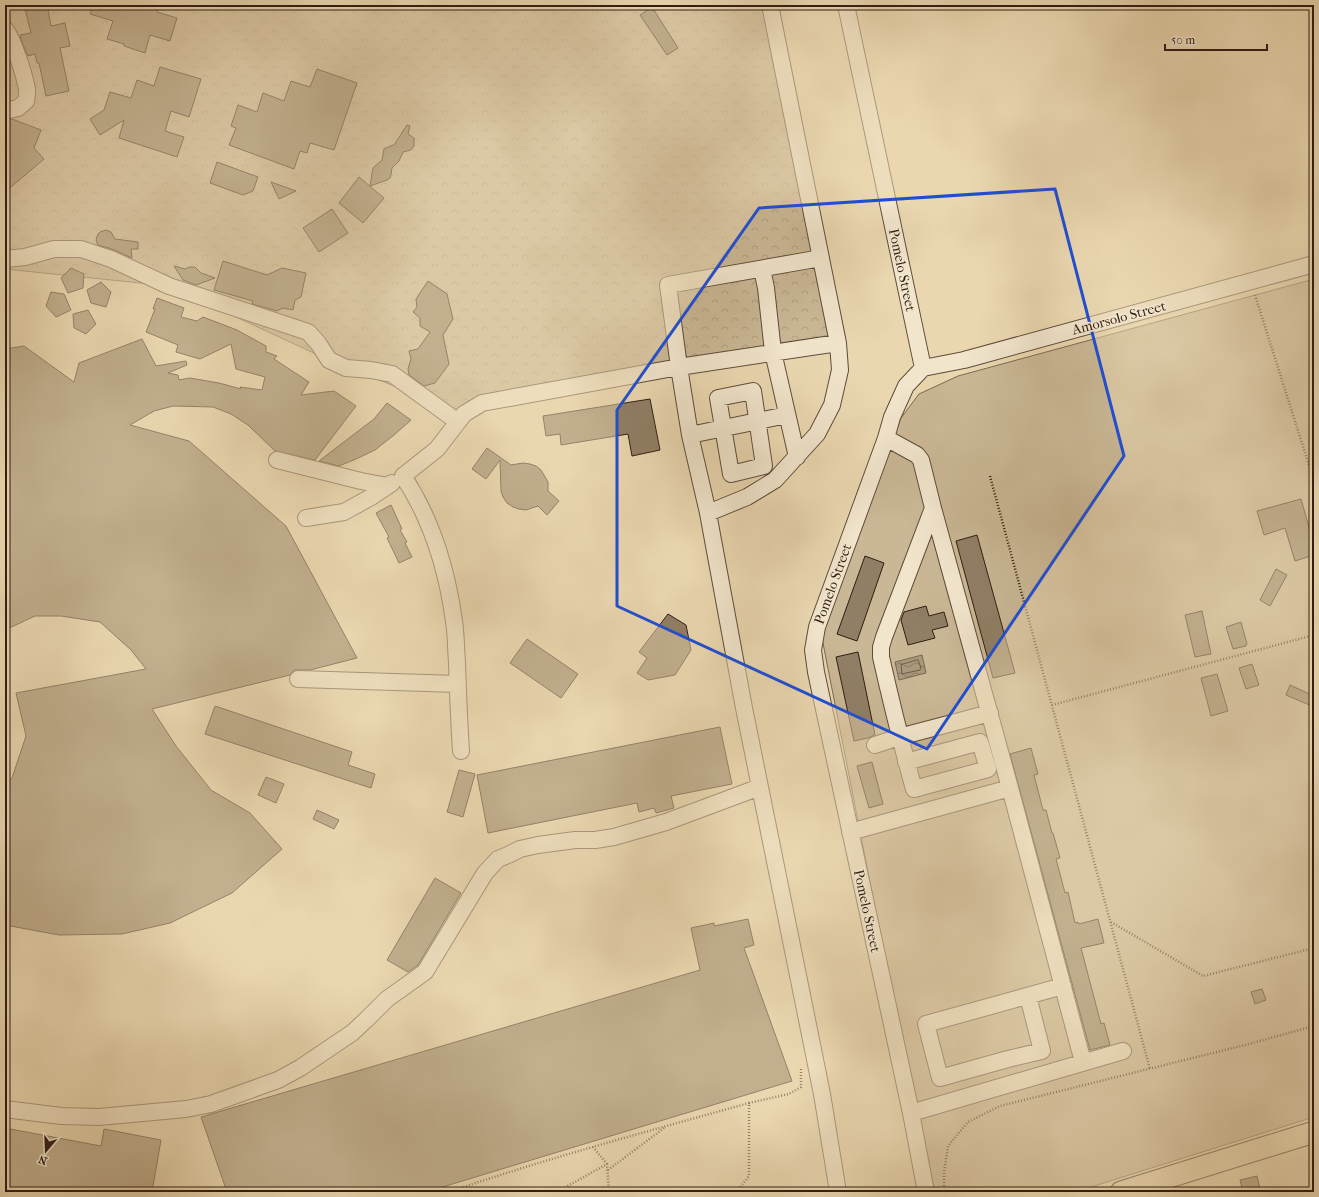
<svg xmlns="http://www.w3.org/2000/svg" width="1319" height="1197" viewBox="0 0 1319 1197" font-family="'IM FELL French Canon',serif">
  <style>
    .forest { fill: url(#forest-crowns); stroke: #7c6a54 }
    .garden { fill: #cab795; stroke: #7c6a54 }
    .water { fill: url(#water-waves); stroke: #796751 }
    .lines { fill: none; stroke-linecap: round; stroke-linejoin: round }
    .shore { stroke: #6c5a47; stroke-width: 1 }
    .building { fill: #907e65; stroke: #2f1d13 }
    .minor-casing { stroke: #5e4c3a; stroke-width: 18 }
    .major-casing { stroke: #2f1d13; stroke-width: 23 }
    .path { stroke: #2f1d13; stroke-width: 2.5; stroke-dasharray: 1 2; stroke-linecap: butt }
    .minor { stroke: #f1e5cc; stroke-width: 16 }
    .major { stroke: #ead7b0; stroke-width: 21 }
    .marked { fill: none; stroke: #1d4ed8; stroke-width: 3; stroke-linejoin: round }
    .labels { text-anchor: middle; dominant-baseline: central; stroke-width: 3.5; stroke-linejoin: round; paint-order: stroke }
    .street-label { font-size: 14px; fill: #2f1d13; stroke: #f1e5cc }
  </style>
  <defs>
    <pattern id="forest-crowns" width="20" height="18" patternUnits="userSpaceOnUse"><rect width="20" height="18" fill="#cab795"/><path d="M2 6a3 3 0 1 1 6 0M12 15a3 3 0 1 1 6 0" fill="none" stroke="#ae9d80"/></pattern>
    <pattern id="water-waves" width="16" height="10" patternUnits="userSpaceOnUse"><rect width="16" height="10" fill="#aa987b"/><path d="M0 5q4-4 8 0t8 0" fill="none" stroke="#8b7b64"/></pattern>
  </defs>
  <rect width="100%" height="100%" fill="#ead7b0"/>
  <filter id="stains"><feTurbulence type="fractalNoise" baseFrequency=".005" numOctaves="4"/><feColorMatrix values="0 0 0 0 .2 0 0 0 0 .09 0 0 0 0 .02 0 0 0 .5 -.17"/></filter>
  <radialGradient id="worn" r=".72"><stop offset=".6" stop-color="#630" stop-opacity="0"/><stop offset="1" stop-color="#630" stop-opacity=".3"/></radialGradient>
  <path class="forest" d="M5 5H772L838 343 464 414 329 360 169 286 5 269Z"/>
  <path class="garden" d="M1314 279V1117L1075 1192H931L821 633 901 418 919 394 958 376Z"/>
  <path class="water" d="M922 655 926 673 899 680 895 662Z"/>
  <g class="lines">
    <path class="shore" d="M918 660 921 668 920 670 902 674 901 665Z"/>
  </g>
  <path class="building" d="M24 5H47L51 26 65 23 70 46 60 48 69 91 46 96 39 63H37L35 54 28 56 21 40 20 35 31 33Z
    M93 5H159L157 12 177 18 170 41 150 35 145 53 124 46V44L107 39 113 21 90 14Z
    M652 7 678 48 667 55 640 15Z
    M160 67 201 79 189 117 171 111 165 131 184 137 177 157 119 138 124 120 100 135 90 119 104 110 110 92 131 98 137 80 154 86Z
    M317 69 357 83 334 150 310 143 307 153 300 151 294 169 229 145 236 128 231 126 238 105 257 112 263 93 284 101 291 81 310 87Z
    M12 119 41 130 34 148 44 159 5 192V120Z
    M407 125 410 126 408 134 414 138V146L411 150 403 152 399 161 392 168 391 175 390 178 387 180 370 186 373 168 382 160 384 149 390 146 394 145Z
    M217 162 258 177 253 191 243 195 210 183Z
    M359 177 384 198 363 223 339 203Z
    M271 182 296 191 279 199Z
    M332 209 348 233 319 252 303 228Z
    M106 230 111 232 115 239 138 242V249H131L132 258 112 249 98 245 96 240 98 234 100 232Z
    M223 261 267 275 282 268 306 273 301 297 295 300 293 310 283 308 277 311 252 304 253 301 214 290Z
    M174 266 185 269 189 267H195L201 273 215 278 196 285 183 280Z
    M71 268 84 274 83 288 68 293 61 278Z
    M428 281 447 294 453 319 443 335 449 364 435 383 424 386 409 375 408 369 411 359 409 351 418 349 430 332 420 326V318L413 312 417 307 416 299Z
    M101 282 111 292 106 307 91 303 87 290Z
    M51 292 64 294 71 310 56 317 46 306Z
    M157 298 184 308 181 317 197 321 203 317 237 330 266 346V352L277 356 274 359 309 382 301 395 334 391 356 406 315 460 275 451 248 425 231 414 213 407 173 406 154 411 130 425 189 441 286 526 357 658 310 670H294L290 675 152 709 176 746 211 790 250 813 282 849 232 893 170 923 122 934 59 935 5 925V785L12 778 26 736 16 693 146 669 131 650 100 622 61 616H35L5 630V349L24 346 74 382 79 363 142 339 156 366 186 361 187 365 168 373 178 375 179 380 190 378 219 383 241 389 240 387 262 390 265 377 236 369 231 344 200 359 176 352 178 345 146 332 155 309H153Z
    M88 310 96 324 86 334 74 328 73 314Z
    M650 399 660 450 632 456 628 434 561 445 560 434 546 436 543 416Z
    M387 403 411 420 394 435 375 450 356 459 339 466 319 461 374 419Z
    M487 448 511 465 523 463 530 464 536 466 541 470 548 482V491L559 501 547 515 538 506 526 510 519 509 513 507 507 503 503 497 501 491 500 460 486 479 472 469Z
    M1301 499 1314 545V555L1295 561 1285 528 1264 535 1257 511Z
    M391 505 402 529 400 530 407 542 405 543 412 557 399 563 387 538 389 537 376 513Z
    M977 535 1015 673 993 678 956 541Z
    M865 556 884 563 857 641 837 634Z
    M1276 569 1287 575 1270 606 1260 600Z
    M926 606 929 616 944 612 948 626 932 630 935 638 908 645 901 620 904 612Z
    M1202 611 1211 654 1195 657 1185 615Z
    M668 614 686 625 691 650 675 675 648 680 637 673 647 658 639 652Z
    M1241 622 1247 644H1246V646L1233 649 1226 627Z
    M527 639 578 674 561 698 510 663Z
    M858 652 875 735 868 738 854 741 836 657Z
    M1252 664 1259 685 1246 689 1239 668Z
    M1217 674 1228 711 1211 716 1201 678Z
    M1290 685 1314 696V707L1286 695Z
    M215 706 352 752 348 765 375 774 371 788 205 734Z
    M720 727 732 784 671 796 674 808 656 813 654 808 639 812 637 803 488 833 477 775Z
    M1031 748 1038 774 1034 775 1043 810H1046L1052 833H1053L1060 858 1056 859 1065 893 1068 892 1075 923 1078 922 1079 924 1098 919 1104 943 1081 948 1101 1024 1104 1023 1110 1045 1090 1050 1010 754Z
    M872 762 883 804 869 808 857 766Z
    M459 770 475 774 463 817 447 812Z
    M266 777 284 784 276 803 258 795Z
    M317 810 339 820 334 829 313 819Z
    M435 878 461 893 418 965 408 972 387 960Z
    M748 919 754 945 744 948 792 1081 426 1192H227L201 1117 700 970 691 928 714 923V926Z
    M1262 989 1266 1000 1255 1004 1251 992Z
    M5 1128 101 1146 104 1129 161 1140 152 1192H5Z
    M1257 1176 1260 1188 1243 1192 1240 1180Z"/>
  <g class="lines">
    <g class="minor-casing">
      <path id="minor" d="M846 5 923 368
        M5 29C14 41 24 74 27 89 27 93 27 97 26 101L18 108 5 111
        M821 258 668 285 679 367 690 435 708 513 744 708 822 1094 838 1192
        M5 259 25 257 54 249H81L111 259 169 286 308 332 318 343 329 360 346 368 371 370 392 374 458 422
        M762 269 766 288 773 352 797 457
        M923 368 906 386 892 417 886 438 817 627 813 650 816 672 911 1113 926 1192
        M923 368 964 360 1314 264
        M753 391 764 466 731 474 718 398Z
        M690 435 787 415
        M886 438 917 455 921 460 933 508 1010 788 1083 1062
        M277 460 361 481 388 486
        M708 513 747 497 775 480 817 434 832 405 840 370 838 343
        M306 518 344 512 371 497 392 483
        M298 679 458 684
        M875 745 899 737 990 713
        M461 751C459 722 458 692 457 663 456 649 456 634 454 621 447 570 431 518 403 476L437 449 464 414 482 403 679 367 838 343 770 5
        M906 762 980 742 988 769 914 789C902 746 891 701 881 657V647L884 637 933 508
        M850 832 1010 788
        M1028 996 1042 1051 1008 1059 940 1078 926 1024 1063 986
        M5 1109 61 1116 99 1117 186 1109 211 1104 278 1080 300 1068 352 1033 367 1019 387 999 425 972 485 873 498 859 508 855 520 849 538 845 575 840H595L614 837 666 822 760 787
        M911 1113 1123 1051"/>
    </g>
    <g class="major-casing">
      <path id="major" d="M1121 1192 1314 1132"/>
    </g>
    <path class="path" d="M1255 295 1314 481
      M990 476 1150 1069
      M1052 705 1314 635
      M1111 922 1203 976 1314 948
      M593 1147 607 1164
      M608 1170 664 1128
      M449 1192C548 1158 649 1131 749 1103
      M557 1192 607 1164 609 1192
      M730 1192 738 1190 749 1176V1103L789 1094 801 1087V1069
      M944 1192V1172L948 1146 968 1122 1000 1106 1249 1044 1314 1026"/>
    <use href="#minor" class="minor"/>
    <use href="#major" class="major"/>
  </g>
  <path d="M0 0H1319V1197H0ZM1055 189 1124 456 927 749 617 606V410L759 208Z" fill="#ead7b0" fill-opacity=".55" fill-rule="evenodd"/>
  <path class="marked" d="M1055 189 1124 456 927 749 617 606V410L759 208Z"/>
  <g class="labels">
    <g class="street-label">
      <text transform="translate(902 270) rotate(78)">Pomelo Street</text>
      <text transform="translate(1119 318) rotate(-15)">Amorsolo Street</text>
      <text transform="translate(833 584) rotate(-70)">Pomelo Street</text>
      <text transform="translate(867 911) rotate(78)">Pomelo Street</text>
    </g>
  </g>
  <rect width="1319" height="1197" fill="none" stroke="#ead7b0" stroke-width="20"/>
  <rect x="6" y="6" width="1307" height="1185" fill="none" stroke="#2f1d13" stroke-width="2"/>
  <rect x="10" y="10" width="1299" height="1177" fill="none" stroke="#2f1d13"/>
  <g transform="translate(46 1151) rotate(199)" stroke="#f1e5cc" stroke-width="3" paint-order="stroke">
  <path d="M0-3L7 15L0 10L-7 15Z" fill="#2f1d13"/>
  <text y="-6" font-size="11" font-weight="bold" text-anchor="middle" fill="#2f1d13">N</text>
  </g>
  <path d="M1165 44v6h102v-6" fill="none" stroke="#2f1d13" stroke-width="2"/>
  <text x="1171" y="44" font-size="12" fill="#2f1d13" stroke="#f1e5cc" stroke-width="3" paint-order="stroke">50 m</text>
  <rect width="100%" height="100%" filter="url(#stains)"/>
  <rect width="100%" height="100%" fill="url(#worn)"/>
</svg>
